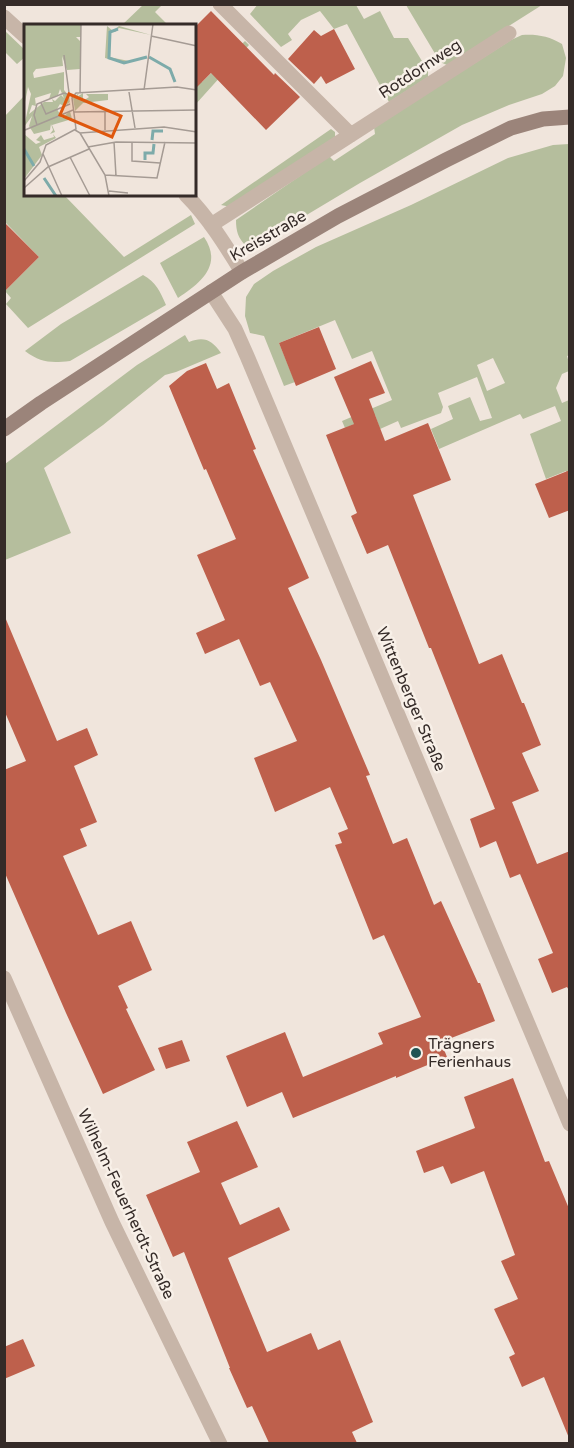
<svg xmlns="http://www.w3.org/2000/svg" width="574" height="1448" viewBox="0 0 574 1448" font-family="'Varela Round',sans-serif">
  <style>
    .green { fill: #b5be9d; fill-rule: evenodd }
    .building { fill: #be604c }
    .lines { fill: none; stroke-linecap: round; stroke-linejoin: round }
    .minor { stroke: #c7b5a8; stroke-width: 15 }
    .secondary { stroke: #9b847a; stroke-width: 15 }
    .poi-dot { fill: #205353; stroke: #f8f0e8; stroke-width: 2 }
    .labels { text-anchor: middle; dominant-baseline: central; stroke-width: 5; stroke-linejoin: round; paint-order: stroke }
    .street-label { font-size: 16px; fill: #352b28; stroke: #f8f0e8 }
    .poi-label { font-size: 16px; fill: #352b28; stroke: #f8f0e8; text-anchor: start }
    .inset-river { fill: none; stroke: #7dabaa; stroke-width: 3 }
    .inset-road { fill: none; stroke: #a59b94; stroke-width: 1.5 }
    .view { fill: #df570d; fill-opacity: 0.15; stroke: #df570d; stroke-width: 3 }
    .inset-edge { fill: none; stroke: #352b28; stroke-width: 3 }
  </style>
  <rect width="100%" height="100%" fill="#f0e5dc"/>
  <path class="green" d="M144 4 162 5 155 12 168 25H122Z
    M258 4 356 5 364 19 380 11 394 38H408L428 71V77L389 102 347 24 334 29 320 11 301 20 288 34 292 40 281 47 250 14Z
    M406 5H542L447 65 440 62Z
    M4 30 25 50V57L17 64 5 52Z
    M522 35C536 34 549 36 562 44L566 58 563 76 555 86 542 94 509 105 462 125 360 183 253 247 246 246C238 238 236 231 236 220L329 156 334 161 375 134 374 127 511 40Z
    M245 41 249 45 195 105V76L202 82Z
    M25 95 26 195H64L124 257 191 215 195 224 28 328 6 304 11 298 5 291 39 257 5 222 4 117Z
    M331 129 335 132V137L231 207 221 205Z
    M569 144 570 355 567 356 569 363V371L562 374 556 388 562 403 569 400V479L566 471 546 479 530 434 561 421 555 406 523 419 520 414 439 449 431 429 453 419 448 406 470 397 480 421 492 418 477 377 438 393 443 407 441 413 401 428 398 421 380 429 375 415 345 428 342 421 392 400 372 351 352 359 335 320 279 343 295 382 284 386 264 336 250 333 245 316 246 297 254 284 273 271 316 247 411 205 508 158 553 145ZM493 358 505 383 487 391 477 365Z
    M204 237C223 265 201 283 178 298L160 263Z
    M143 275C156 282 160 291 166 305L70 361C51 363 41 363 25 351L61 324Z
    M185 335 189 342C204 336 212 340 221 353L176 372 165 375 103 425 44 468 71 533 5 560V464L137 365Z"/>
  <path class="building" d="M211 11 274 75 275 73 300 97 266 130 211 73 195 89V27Z
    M334 29 355 69 326 84 321 76 314 84 288 59 314 30 321 36Z
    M4 222 39 257 4 292Z
    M319 327 336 369 296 386 279 343Z
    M371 361 385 393 369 399 385 441 428 423 451 480 413 495 479 664 502 654 522 703H524L541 745 522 753 539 791 495 809 431 648H429L388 545 367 554 351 516 357 513 326 435 354 424 334 377Z
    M206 363 217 389 229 383 256 449 253 450 309 578 288 588 321 660 370 775 366 776 393 844 407 838 434 905 441 901 478 983H480L495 1021 441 1042 447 1057 396 1078V1076L293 1118 282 1092 247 1107 226 1056 285 1032 303 1077 383 1044 378 1033 421 1017 384 935 373 940 335 845 342 843 338 833 348 829 330 787 275 812 254 758 297 741 270 682 260 686 239 639 205 654 196 633 225 620 197 555 236 539 206 469 204 470 169 386 187 371Z
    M570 470V510L549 518 535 484Z
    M5 617 57 741 87 728 98 755 74 766 97 822 80 829 87 846 63 856 98 935 131 921 152 970 118 986 128 1008 126 1009 155 1070 103 1094 66 1013 4 871V770L26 761 4 710Z
    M512 802 537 864 570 851V992L567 987 552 993 538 959 553 953 520 874 510 878 496 841 480 848 470 819Z
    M182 1040 190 1061 166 1069 158 1048Z
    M513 1078 545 1162 549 1161 570 1211 569 1438 544 1377 522 1387 509 1357 515 1354 494 1309 518 1299 501 1261 515 1255 484 1171 451 1184 443 1166 424 1173 416 1151 475 1128 464 1097Z
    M237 1121 258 1167 221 1183 240 1225 279 1207 290 1230 228 1258 267 1352 311 1333 318 1350 340 1340 373 1422 352 1432 357 1443H269L252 1406 247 1408 229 1368H230L184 1252 173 1257 146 1195 200 1172 187 1142Z
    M23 1339 35 1366 4 1379V1347Z"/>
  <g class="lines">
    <path class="minor" d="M220 4 351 135
      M4 17 26 37
      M186 195C208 217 226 246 242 272
      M211 225 509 33
      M211 292 235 329 247 356 570 1124
      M4 978 112 1222 220 1444"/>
    <path class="secondary" d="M4 429 41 403 242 272 338 216 446 160 511 128 543 119 570 117"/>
  </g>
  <circle class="poi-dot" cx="416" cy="1053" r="6"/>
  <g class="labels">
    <g class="street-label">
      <text transform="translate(420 69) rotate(-33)">Rotdornweg</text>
      <text transform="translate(268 236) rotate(-30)">Kreisstraße</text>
      <text transform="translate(411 699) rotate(67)">Wittenberger Straße</text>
      <text transform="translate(126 1204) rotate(65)">Wilhelm-Feuerherdt-Straße</text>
    </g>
    <g class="poi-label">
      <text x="428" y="1044">Trägners<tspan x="428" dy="18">Ferienhaus</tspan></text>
    </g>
  </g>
  <g transform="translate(24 24)">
    <rect width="172" height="172" fill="#f0e5dc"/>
    <path d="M0 0H57V13H52L57 18 56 45 43 46 38 32 39 42 12 45 9 49 10 54 40 48V66L45 72 47 86 46 78 40 82 36 80 33 85 38 94 46 87 48 95 28 101 31 108 26 110 29 106 27 100 26 106 10 110 5 102 8 92 0 103 7 70 4 63 0 83ZM36 65 40 74 37 71 31 77 28 75 29 78H20L5 90 8 81 12 82 11 74 27 69 25 75 34 71ZM83 2 89 7 95 2 127 11 95 4 91 8H87L85 33 105 37 99 39 81 34ZM55 69 53 73 59 69V77L65 73 62 70H84V76L59 79 51 87 49 74ZM0 110 12 120 17 118 12 116 17 111 20 116 30 113 29 110 32 114 15 123 18 131 0 155Z" fill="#b5be9d" fill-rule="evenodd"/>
    <path class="inset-river" d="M94 5 86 8 85 34 100 39 123 33M125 33 146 45 151 58M128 116 129 107H139M0 125 10 142M121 136V129H129L130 120M20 154 32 172"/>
    <path class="inset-road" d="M127 12 173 22M40 31 45 69M120 66 129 0M105 68 111 104M56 69 57 0M17 79 22 90 46 80M50 88 173 86M13 101 10 91 13 80 40 69 49 72M1 106 49 86M51 106 56 109 140 103 173 108M81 106V88M56 109 81 151 85 172M90 118 92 152M108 118V137L136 139M64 123 92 118 173 119M19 130 38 172M46 133 66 172M81 151 133 154 141 118M0 157 16 138 22 121 52 105 48 74 52 69 153 63 173 66M0 164 24 143 65 125M85 167 104 169"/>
    <path class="view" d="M45 70 97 92 88 113 36 91Z"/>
    <rect width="172" height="172" class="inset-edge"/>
  </g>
  <rect width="574" height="1448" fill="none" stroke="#352b28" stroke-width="12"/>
</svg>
